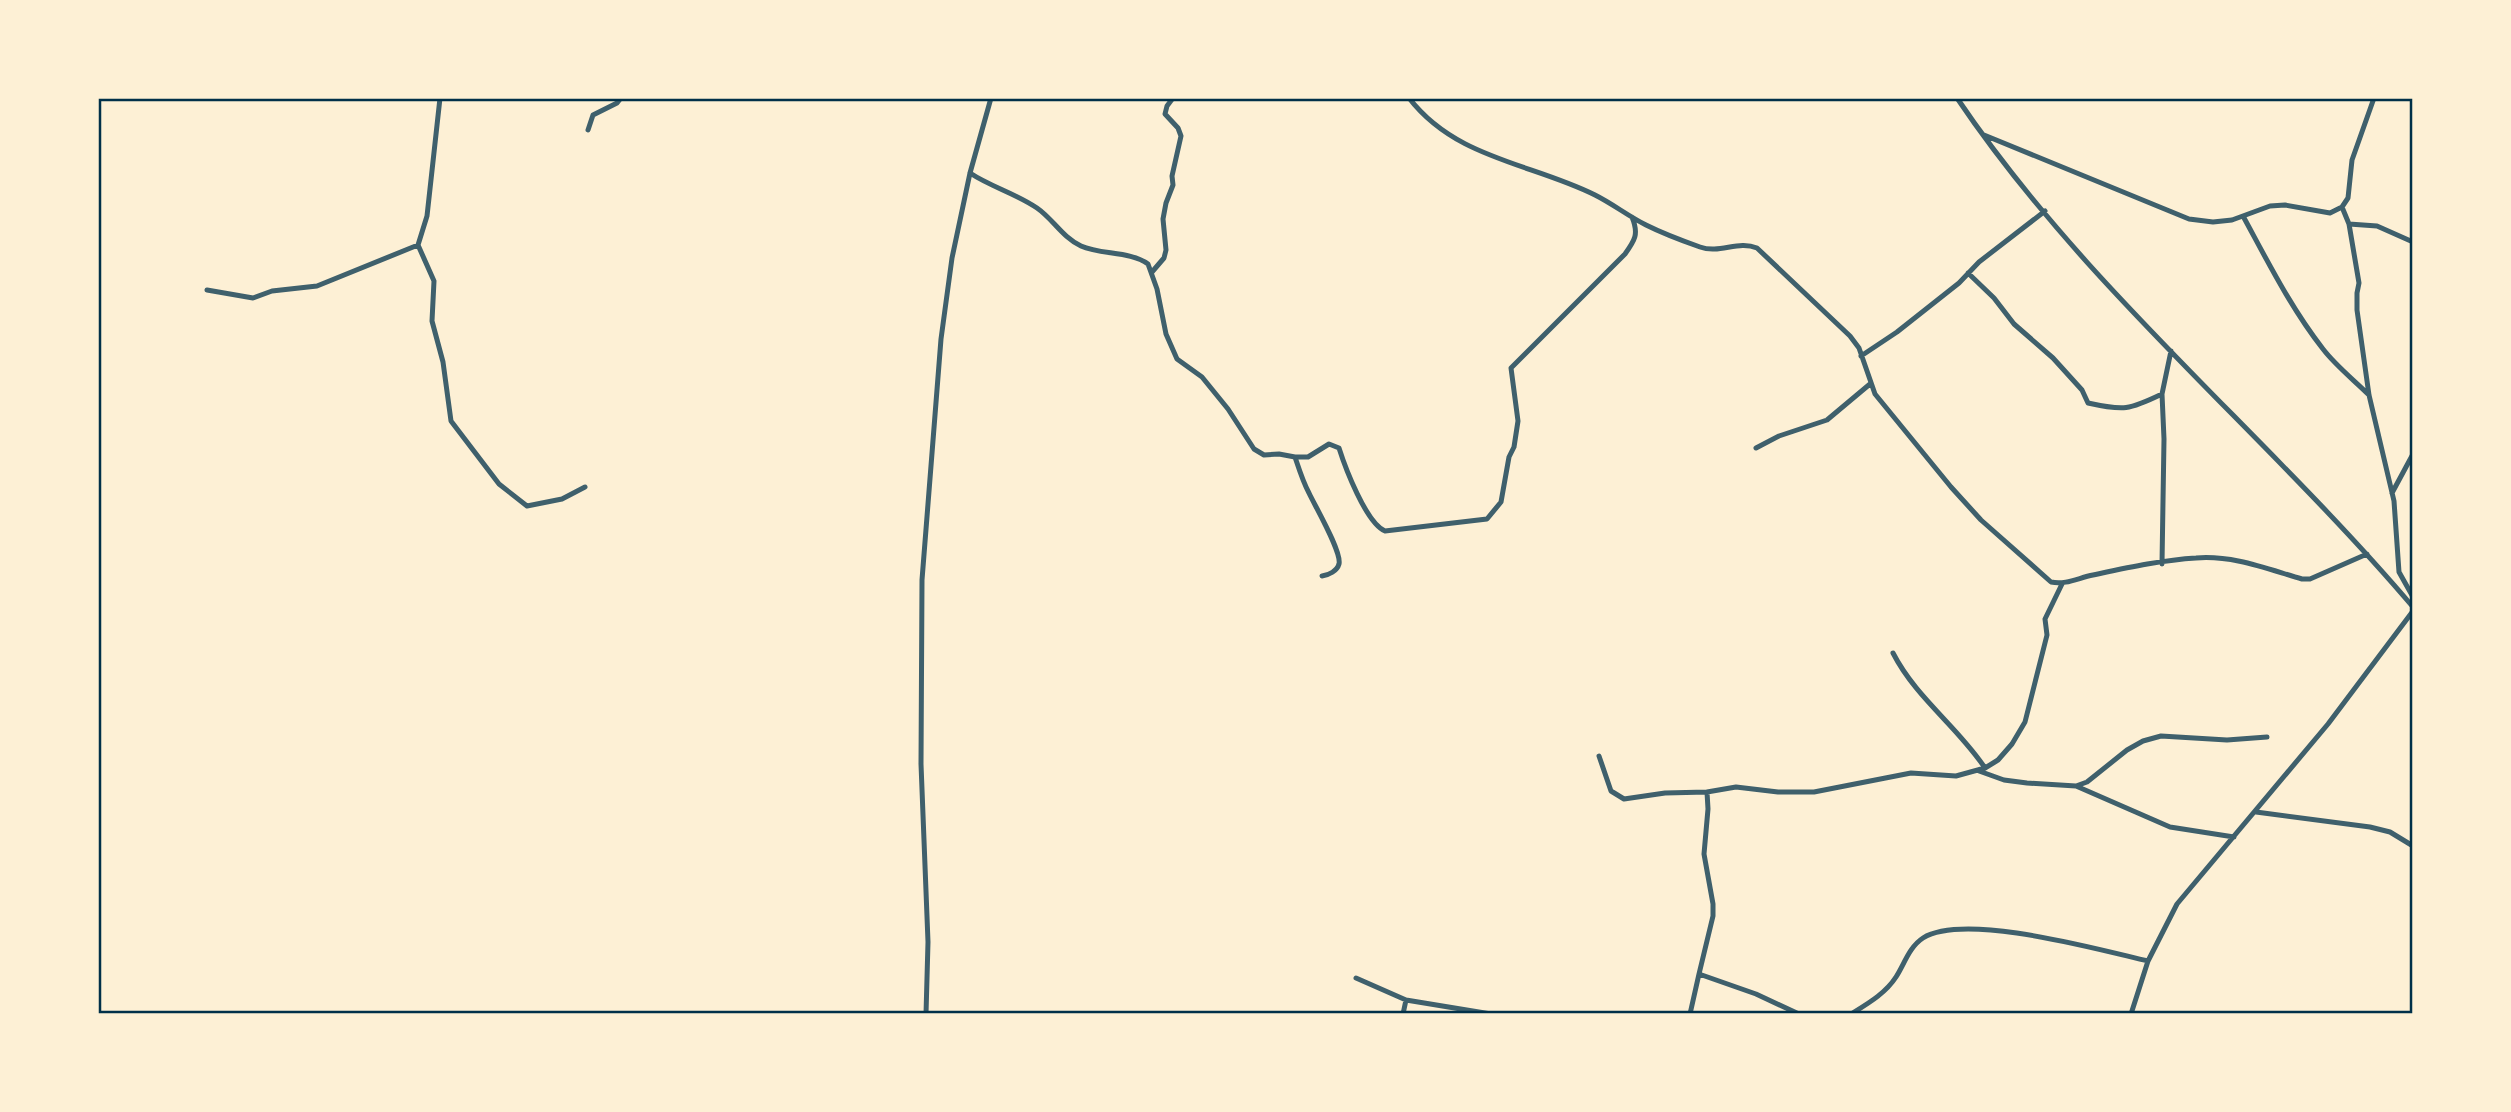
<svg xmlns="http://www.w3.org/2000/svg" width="2511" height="1112" viewBox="0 0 2511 1112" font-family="Cabin,sans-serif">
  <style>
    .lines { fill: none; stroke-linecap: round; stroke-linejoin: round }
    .minor { stroke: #3f606c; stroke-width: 5 }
    .neatline { fill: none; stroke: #003049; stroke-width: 2.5 }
  </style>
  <rect width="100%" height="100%" fill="#fdf0d5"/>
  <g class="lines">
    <path class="minor" d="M440 98 427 216 418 245 434 281 432 321 443 362 451 421 499 484 527 506 562 499 585 487
      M1409 98C1456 159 1531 163 1595 195 1613 204 1628 216 1646 225 1662 233 1683 241 1700 247 1720 254 1738 240 1757 248L1850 336 1859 348 1875 394 1951 487 1981 520 2051 582C2066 585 2078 578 2093 575 2126 568 2162 560 2196 558 2233 555 2267 569 2302 579H2310L2367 554
      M1957 98C2085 288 2266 434 2413 607
      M588 130 593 115 617 103 621 98
      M1984 135 2189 219 2213 222 2232 220 2270 206 2285 205 2330 213 2342 207 2348 198 2352 160 2374 98
      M970 173C991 187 1015 193 1037 208 1053 219 1062 237 1081 246 1101 255 1130 251 1148 264L1157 289 1166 334 1177 359 1202 377 1228 409 1254 449 1264 455 1279 454 1295 457C1299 469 1303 482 1309 493 1315 506 1342 552 1339 564 1337 571 1329 575 1322 576
      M2342 207 2349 224 2359 283 2357 293V310L2369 395 2394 501 2399 572 2413 597
      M2243 216C2268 262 2291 308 2323 349 2336 366 2354 380 2369 395
      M2349 224 2377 226 2413 242
      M1152 272 1164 258 1166 250 1163 219 1166 203 1173 185 1172 176 1181 136 1178 128 1165 114 1167 106 1173 98
      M1968 273 1994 298 2014 324 2053 358 2082 390 2088 403C2124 411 2129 410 2162 394
      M207 290 253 298 272 291 317 286 418 245
      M1861 356 1897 332 1959 283 1979 262 2045 211
      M1756 448 1779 436 1827 420 1870 384
      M1295 457H1308L1329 444 1339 448C1345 467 1366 523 1385 531L1487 519 1501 502 1509 457 1514 447 1518 421 1511 368 1625 254C1635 240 1639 234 1632 217
      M2392 493 2413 454
      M2162 564 2164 439 2162 394 2171 351
      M1893 653C1916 698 1958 727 1985 768
      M1599 756 1611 791 1624 799 1665 793 1707 792
      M1979 771 2004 780 2027 783 2076 786 2170 827 2234 837
      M2076 786 2087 782 2127 750 2143 741 2161 736 2227 740 2267 737
      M2256 812 2370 827 2390 832 2413 846
      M1356 978 1406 1000 1491 1014
      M926 1014 928 942 921 764 922 580 941 339 952 258 970 173 991 98
      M1403 1014 1406 1000
      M1690 1014 1699 974
      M1799 1014 1756 994 1699 974 1713 916V904L1704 854 1708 809 1707 792 1736 787 1778 792H1814L1911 773 1956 776 1985 768 1998 760 2012 744 2025 722 2047 635 2045 619 2062 584
      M1851 1014C1867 1004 1885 994 1896 977 1904 965 1909 947 1923 938 1965 912 2100 950 2148 961
      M2131 1014 2148 961 2177 904 2328 724 2413 611"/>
  </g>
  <rect width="2511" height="1112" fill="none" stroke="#fdf0d5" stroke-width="200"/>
  <rect x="100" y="100" width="2311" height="912" class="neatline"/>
</svg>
